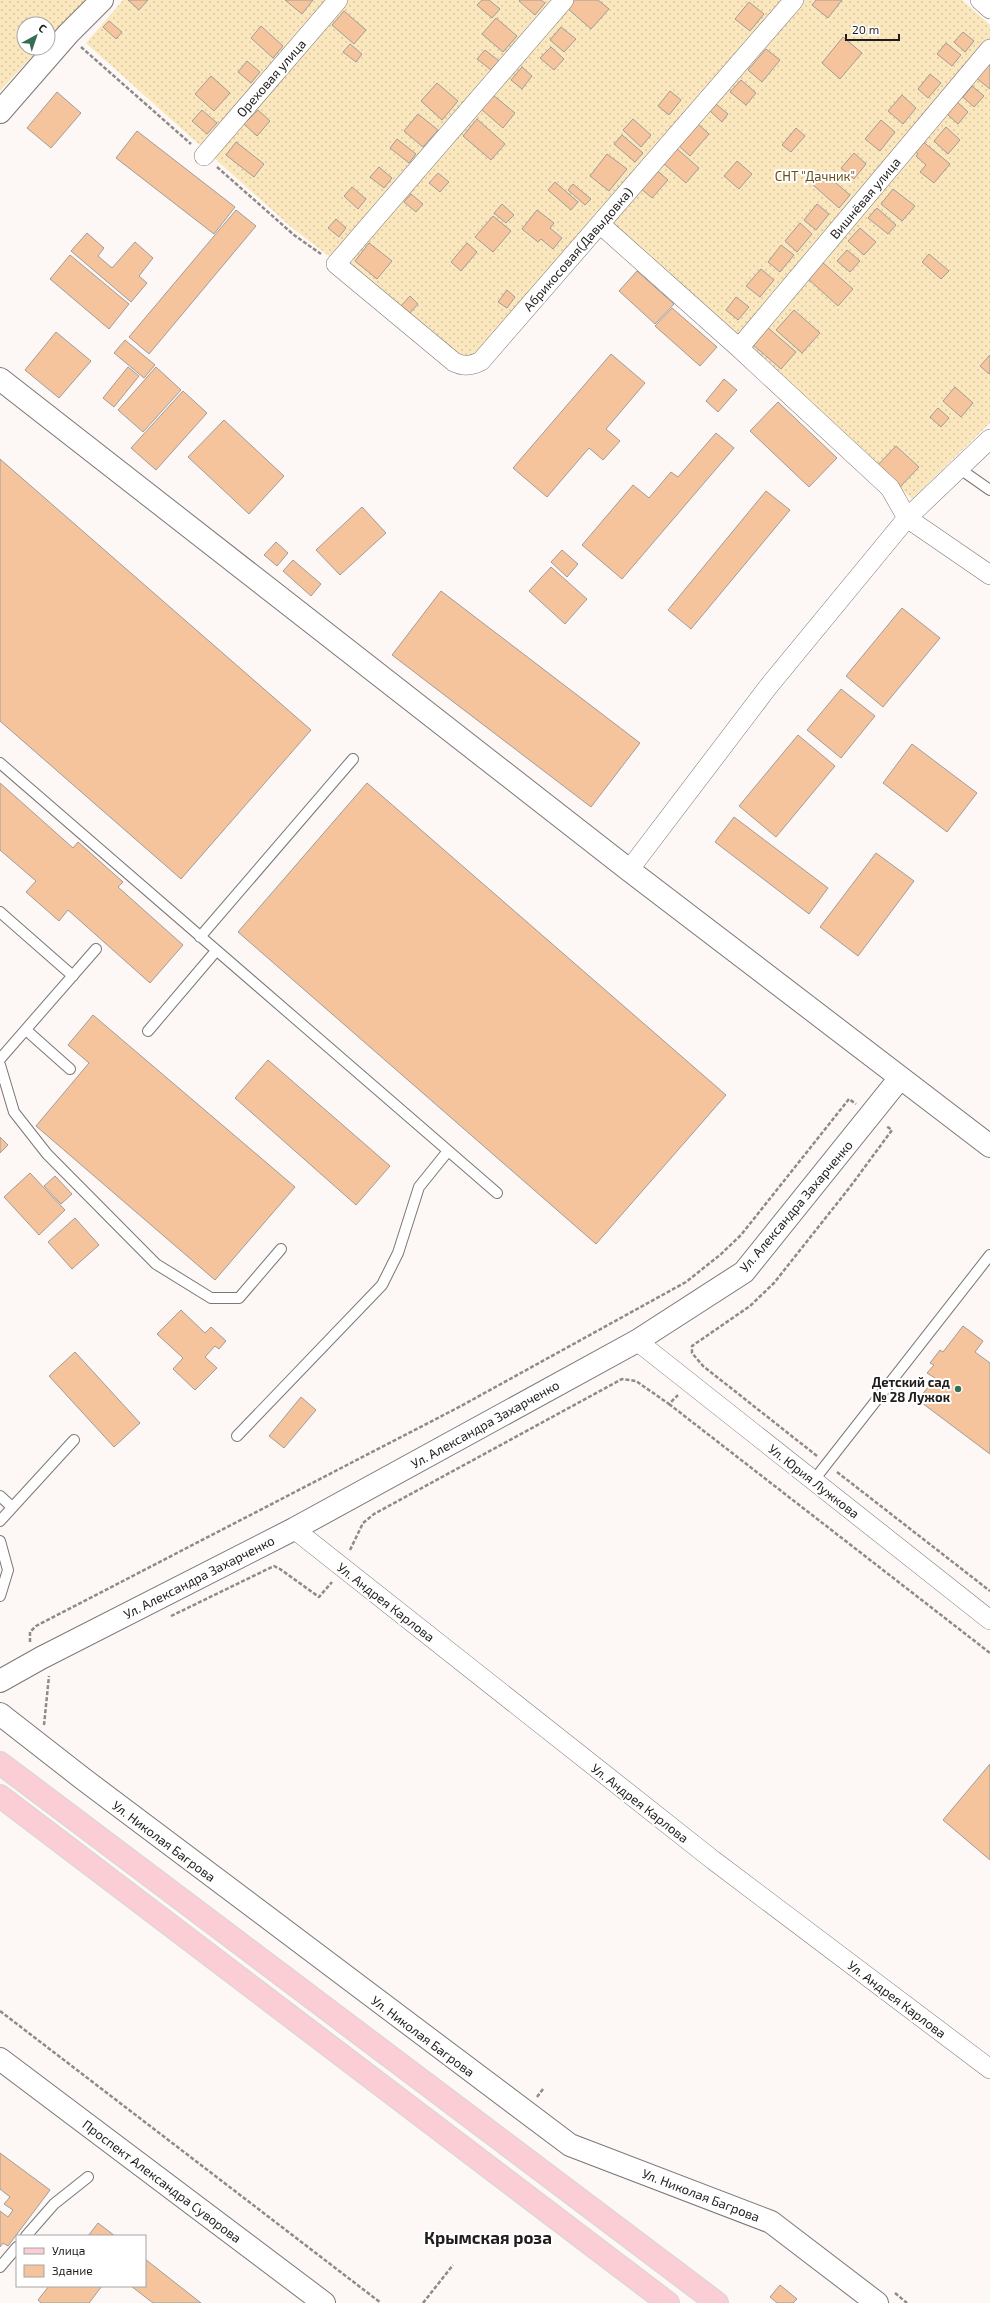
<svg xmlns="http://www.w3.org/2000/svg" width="990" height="2303" viewBox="0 0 990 2303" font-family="'Exo 2',sans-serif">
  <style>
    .grass { fill: url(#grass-dots) }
    .building { fill: #f6c49c; stroke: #a09c99 }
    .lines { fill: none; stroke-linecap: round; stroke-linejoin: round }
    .service-casing { stroke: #7c7776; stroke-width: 12 }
    .minor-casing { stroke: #7c7776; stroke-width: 20 }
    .tertiary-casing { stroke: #7c7776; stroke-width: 24 }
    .primary-casing { stroke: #d7d6d6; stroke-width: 24 }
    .path { stroke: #8d8a88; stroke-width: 2.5; stroke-dasharray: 4 2; stroke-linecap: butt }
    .service { stroke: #fff; stroke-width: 10 }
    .minor { stroke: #fff; stroke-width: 19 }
    .tertiary { stroke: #fff; stroke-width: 22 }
    .primary { stroke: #fbcdd5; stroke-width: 22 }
    .poi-dot { fill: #366e55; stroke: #fff; stroke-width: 1.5 }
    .labels { text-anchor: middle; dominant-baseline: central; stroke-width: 4; stroke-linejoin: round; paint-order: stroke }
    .street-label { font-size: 13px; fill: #201e1d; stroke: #fff }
    .park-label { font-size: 13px; fill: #67501b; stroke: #fff }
    .poi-label { font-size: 13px; font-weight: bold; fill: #201e1d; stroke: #fff; text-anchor: end }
    .district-label { font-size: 17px; font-weight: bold; fill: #201e1d; stroke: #fff }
  </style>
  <defs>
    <pattern id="grass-dots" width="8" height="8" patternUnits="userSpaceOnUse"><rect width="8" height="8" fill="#fbe7bd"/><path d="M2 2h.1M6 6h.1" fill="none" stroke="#d7c6a2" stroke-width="1.8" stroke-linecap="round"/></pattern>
  </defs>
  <rect width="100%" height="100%" fill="#fdf8f6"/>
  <path class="grass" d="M0 0H87L48 40V24H24V48H40L0 91Z
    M123 0H962L990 25V423L912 499 597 217 484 351 470 356 457 354 291 227 86 43Z"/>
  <path class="building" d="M128 0H148L139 10Z
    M285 0H313L302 14Z
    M482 0H489L500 9 492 18 477 5Z
    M520 0H541L545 3 535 15 519 1Z
    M571 0H598L609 9 591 29 566 7Z
    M816 0H842L828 18 812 5Z
    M749 2 764 14 750 31 735 19Z
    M344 11 366 30 354 44 332 25Z
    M496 18 517 36 503 52 482 34Z
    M109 21 122 32 116 39 103 27Z
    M261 26 283 46 273 58 251 38Z
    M561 27 576 39 564 52 550 40Z
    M963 32 974 41 965 52 954 42Z
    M843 37 862 53 840 79 822 63Z
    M946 43 961 55 952 66 937 54Z
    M350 44 362 54 356 62 343 52Z
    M551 47 564 59 554 70 540 58Z
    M766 49 780 60 762 82 748 70Z
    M485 50 499 61 491 70 477 59Z
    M982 59 990 66V89L970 73Z
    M247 61 260 72 251 83 238 72Z
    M522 67 532 76 522 89 511 80Z
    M930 74 941 83 928 98 918 89Z
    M211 76 230 93 214 111 195 94Z
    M741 80 756 93 746 105 730 92Z
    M437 83 458 101 442 120 421 101Z
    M972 86 984 96 974 107 963 97Z
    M670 91 681 100 669 115 658 106Z
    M57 92 81 113 51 148 27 128Z
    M493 95 515 113 503 128 481 109Z
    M902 95 916 108 903 124 888 111Z
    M956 101 968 112 958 124 946 113Z
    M716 104 728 114 722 122 710 111Z
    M202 110 217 123 207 134 192 121Z
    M258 110 270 121 257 136 244 124Z
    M418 114 438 130 423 147 404 131Z
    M477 119 505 144 491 160 463 136Z
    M633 119 651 135 641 147 623 130Z
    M881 120 895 132 880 151 865 139Z
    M697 123 709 134 690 156 678 145Z
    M946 127 960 140 948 154 934 141Z
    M796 128 805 136 791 152 782 145Z
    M137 131 235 207 214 234 116 158Z
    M622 135 643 153 635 162 614 144Z
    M397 139 416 154 409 163 390 148Z
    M921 140 950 164 934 183 920 172 926 165 916 156 918 154 913 150Z
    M236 142 264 164 254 177 226 155Z
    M676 148 699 168 686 183 663 163Z
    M854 153 866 164 854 179 841 168Z
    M607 154 627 169 609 191 590 176Z
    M737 161 752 174 739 189 724 176Z
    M379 167 392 178 384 188 370 177Z
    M655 169 668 180 652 198 639 187Z
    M823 172 850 195 839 208 812 184Z
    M438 173 449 182 440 192 429 183Z
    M555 182 578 202 571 210 548 190Z
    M573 184 591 199 585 205 568 190Z
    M352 187 366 199 358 209 344 196Z
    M893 189 915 206 902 221 881 204Z
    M411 194 423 204 416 212 404 202Z
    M502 204 514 215 506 223 494 213Z
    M817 204 829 214 816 230 804 220Z
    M877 208 896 225 888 234 868 218Z
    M236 210 256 226 149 354 129 337Z
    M537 210 554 223 550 228 562 238 553 249 541 239 538 242 522 229Z
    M493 216 511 231 493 252 475 237Z
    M336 219 346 228 339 237 328 228Z
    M800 223 812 234 797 252 785 241Z
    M860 228 876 242 864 255 848 241Z
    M87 233 104 248 98 256 112 268 135 242 153 258 139 276 147 283 131 302 71 251Z
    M369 243 392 261 377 279 355 261Z
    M467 243 477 252 461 271 451 262Z
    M781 245 794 255 780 272 768 262Z
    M847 250 860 261 850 272 837 261Z
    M929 254 949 271 941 279 922 262Z
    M70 255 129 304 109 329 50 279Z
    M821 261 853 289 838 306 806 277Z
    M761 269 774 280 760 297 746 286Z
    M637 271 674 304 655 324 619 291Z
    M507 290 515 297 507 308 498 302Z
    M410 296 418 304 408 315 399 308Z
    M736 297 749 307 738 320 726 310Z
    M672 308 717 347 700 366 655 326Z
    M794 310 820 333 802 353 776 330Z
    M767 327 796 352 781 369 752 344Z
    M56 332 91 361 59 398 25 370Z
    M125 340 155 365 144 378 114 353Z
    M611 354 645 383 606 429 620 441 603 460 589 448 547 497 513 468Z
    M990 355V373L989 374 980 366Z
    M128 367 139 376 114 407 103 398Z
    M156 367 181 390 143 432 118 410Z
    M724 379 737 390 718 412 706 401Z
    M955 387 973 403 961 417 943 401Z
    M183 391 207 413 156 470 131 448Z
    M778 402 837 458 809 487 750 431Z
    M938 408 949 418 941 427 930 417Z
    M224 420 284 476 249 514 188 457Z
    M716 433 734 448 622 579 582 545 633 485 649 498 671 472 678 477Z
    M896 446 919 467 900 487 877 466Z
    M0 459 311 730 181 879 0 721Z
    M766 491 790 510 691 629 668 610Z
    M362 507 386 533 340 575 316 550Z
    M276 542 288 553 277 566 264 555Z
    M562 550 578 564 567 577 551 562Z
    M293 560 321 584 311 596 283 571Z
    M551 567 587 599 565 624 529 591Z
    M441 591 640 743 591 807 392 655Z
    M902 608 940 638 883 707 846 676Z
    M841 689 875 716 841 758 807 730Z
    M798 735 835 766 776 837 739 806Z
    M912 744 977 793 947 832 883 783Z
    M0 783 73 848 78 842 123 882 118 887 183 945 150 983 68 910 59 921 26 892 36 881 0 850Z
    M367 783 726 1095 596 1244 238 932Z
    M734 817 828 888 809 914 715 842Z
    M876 853 914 881 858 956 820 927Z
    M93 1015 295 1187 215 1280 36 1126 89 1063 68 1045Z
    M268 1060 390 1166 356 1205 235 1098Z
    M0 1137 8 1145 0 1153Z
    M30 1173 65 1210 39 1235 4 1197Z
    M55 1176 72 1194 61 1204 44 1186Z
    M75 1218 99 1245 72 1269 48 1242Z
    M181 1310 205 1333 211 1327 226 1341 219 1349 215 1346 205 1357 217 1368 195 1390 173 1369 183 1358 157 1334Z
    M963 1326 983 1341 975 1352 990 1363V1454L918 1400 935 1378 927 1373 934 1365 930 1363 940 1350 943 1352Z
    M75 1352 140 1423 114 1447 49 1376Z
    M301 1397 316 1410 284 1448 269 1436Z
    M990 1764V1860L943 1820Z
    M0 2153 50 2190 8 2246 3 2243 0 2247V2211L8 2217 13 2210 4 2204 10 2197 0 2189Z
    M98 2223 115 2236H88Z
    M145 2259 201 2303H153L131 2286H145Z
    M780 2285 797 2299 793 2303H777L770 2297Z
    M49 2286H102L89 2303H41L38 2300Z"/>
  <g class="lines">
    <g class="service-casing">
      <path id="service" d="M960 469 990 490
        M0 763 497 1193
        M0 912 73 976
        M200 937 353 759
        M26 1030 70 1069
        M148 1031 216 951
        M0 1059 96 949
        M0 1065 14 1112 47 1154 156 1264 211 1298H239L281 1249
        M237 1436 382 1285 398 1253 419 1187 448 1151
        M814 1480 990 1255
        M0 1496 12 1507
        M0 1521 74 1440
        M0 1541 8 1570 0 1596
        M26 2236 54 2204 88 2177
        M0 2267 17 2247"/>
    </g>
    <g class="minor-casing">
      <path id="minor" d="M564 0 336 264 454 362C464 367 472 366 481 361L794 0
        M980 0 990 9
        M204 156 338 0
        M600 224 739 348 890 488 907 518 990 575
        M739 348 990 49
        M629 870 768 687 907 518 990 439
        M637 1341 990 1620
        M294 1529 713 1860 990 2069"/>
    </g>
    <g class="tertiary-casing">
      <path id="tertiary" d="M0 112 68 34 102 0
        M0 379 629 870 990 1146
        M0 1681 41 1658 294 1529 637 1341 744 1272 900 1078
        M0 1714 82 1778 570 2145 771 2222 877 2303
        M0 2059 324 2303"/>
    </g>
    <g class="primary-casing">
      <path id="primary" d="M0 1763 717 2303
        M0 1796 668 2303"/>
    </g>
    <path class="path" d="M81 47 191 144
      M217 167 294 235 321 254
      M669 1404 990 1653
      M817 1456 703 1366 692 1353V1346L750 1306 774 1283 850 1187 892 1130 886 1126
      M837 1472 990 1591
      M350 1550 363 1523 374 1514 622 1379 636 1381 669 1404 678 1395
      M171 1616 274 1566 280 1569 319 1597 332 1582
      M30 1642V1632L36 1626 461 1406 686 1282 720 1255 741 1235 849 1099 856 1104
      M44 1725 49 1676
      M0 2011 381 2303
      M537 2097 543 2089
      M895 2293 907 2303
      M423 2303 453 2265"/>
    <use href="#service" class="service"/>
    <use href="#minor" class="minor"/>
    <use href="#tertiary" class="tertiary"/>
    <use href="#primary" class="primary"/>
  </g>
  <circle class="poi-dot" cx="958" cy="1389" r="4"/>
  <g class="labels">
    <g class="street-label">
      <text transform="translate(271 78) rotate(-49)">Ореховая улица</text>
      <text transform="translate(865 198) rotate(-50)">Вишнёвая улица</text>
      <text transform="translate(578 249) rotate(-49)">Абрикосовая(Давыдовка)</text>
      <text transform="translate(796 1206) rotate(-50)">Ул. Александра Захарченко</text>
      <text transform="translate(485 1424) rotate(-29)">Ул. Александра Захарченко</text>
      <text transform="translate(814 1481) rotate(38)">Ул. Юрия Лужкова</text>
      <text transform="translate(199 1577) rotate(-27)">Ул. Александра Захарченко</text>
      <text transform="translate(386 1602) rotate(38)">Ул. Андрея Карлова</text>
      <text transform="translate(640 1803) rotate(38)">Ул. Андрея Карлова</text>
      <text transform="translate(164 1841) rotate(37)">Ул. Николая Багрова</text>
      <text transform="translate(897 1999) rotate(37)">Ул. Андрея Карлова</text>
      <text transform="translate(423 2036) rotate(37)">Ул. Николая Багрова</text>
      <text transform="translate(162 2181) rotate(37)">Проспект Александра Суворова</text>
      <text transform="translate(701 2195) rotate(21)">Ул. Николая Багрова</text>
    </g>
    <g class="park-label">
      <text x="815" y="176">СНТ "Дачник"</text>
    </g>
    <g class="poi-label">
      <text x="950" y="1382">Детский сад<tspan x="950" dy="15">№ 28 Лужок</tspan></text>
    </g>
    <g class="district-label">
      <text x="488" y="2237">Крымская роза</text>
    </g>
  </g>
  <rect x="16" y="2235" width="130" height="52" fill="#ffffff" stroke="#a6a5a5"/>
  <rect x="24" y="2248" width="20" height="6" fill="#fbcdd5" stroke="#a6a5a5"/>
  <text x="52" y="2255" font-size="12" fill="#201e1d">Улица</text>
  <rect x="24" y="2265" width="20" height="12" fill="#f6c49c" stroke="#a6a5a5"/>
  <text x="52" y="2275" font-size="12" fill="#201e1d">Здание</text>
  <g transform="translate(36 36) rotate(40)"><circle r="19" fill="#ffffff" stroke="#a6a5a5"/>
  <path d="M0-3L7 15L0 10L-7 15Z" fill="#366e55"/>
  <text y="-6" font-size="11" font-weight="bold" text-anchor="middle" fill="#201e1d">С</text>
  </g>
  <path d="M846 34v6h53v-6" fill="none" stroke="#201e1d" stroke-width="2"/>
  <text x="852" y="34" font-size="12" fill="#201e1d" stroke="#ffffff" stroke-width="3" paint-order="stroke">20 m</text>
</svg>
